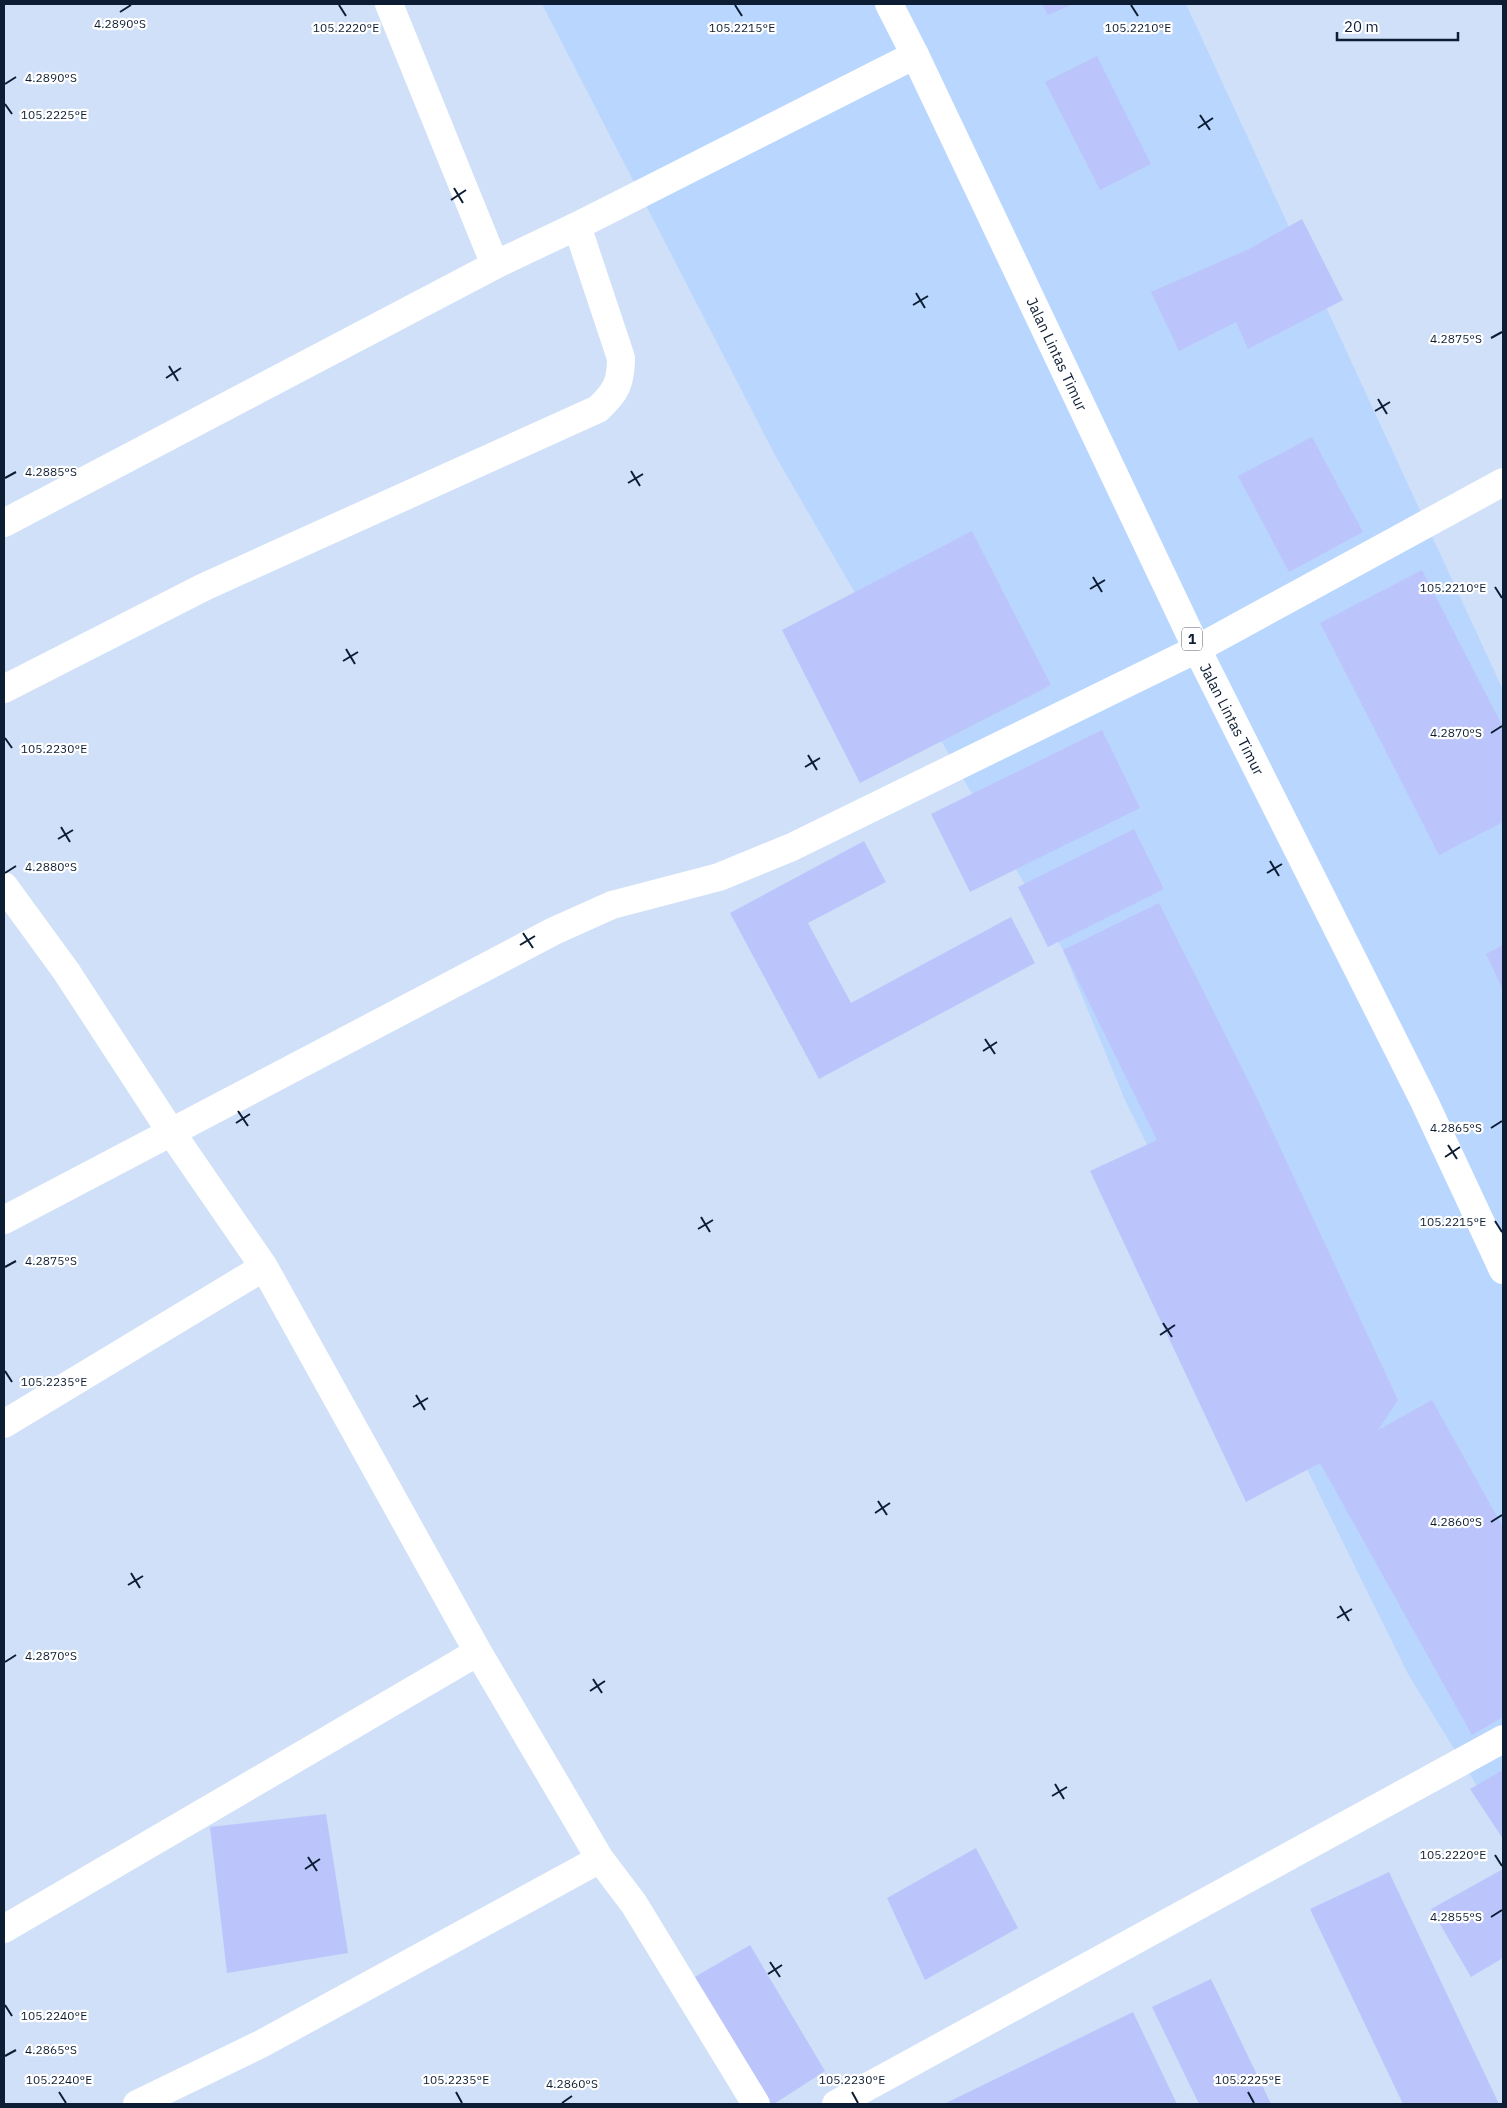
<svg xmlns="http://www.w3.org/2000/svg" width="1507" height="2108" viewBox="0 0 1507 2108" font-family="'IBM Plex Sans',sans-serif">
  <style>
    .built { fill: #b9d6fe }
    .building { fill: #bcc5fb }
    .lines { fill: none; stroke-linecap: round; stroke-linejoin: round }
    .minor { stroke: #fff; stroke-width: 28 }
    .highway { stroke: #fff; stroke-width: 28 }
    .ticks { fill: none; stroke: #0d1d33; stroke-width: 2 }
    .labels { text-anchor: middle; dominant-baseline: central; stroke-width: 4.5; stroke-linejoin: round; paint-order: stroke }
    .shield { fill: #fff; stroke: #566170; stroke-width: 1 }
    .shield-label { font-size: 14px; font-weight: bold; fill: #0d1d33 }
    .street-label { font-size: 15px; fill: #0d1d33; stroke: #fff }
    .ticks-label { font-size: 12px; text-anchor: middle; fill: #0d1d33; stroke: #fff; stroke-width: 4.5; stroke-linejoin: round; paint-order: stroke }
  </style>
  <rect width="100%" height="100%" fill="#cfe0f8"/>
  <path class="built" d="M542 4H1186L1503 690V1828L1408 1674 1125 1100 1063 950 776 457Z"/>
  <path class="building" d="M1042 4H1073L1048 15Z
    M1097 56 1151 164 1100 190 1045 82Z
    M1302 219 1343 300 1248 349 1236 322 1179 351 1151 292 1249 249Z
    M1312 437 1363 532 1289 572 1238 476Z
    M972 531 1051 685 860 783 782 630Z
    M1422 570 1503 727V822L1439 855 1320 623Z
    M1102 730 1140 808 970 892 931 814Z
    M1134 829 1164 889 1048 947 1018 887Z
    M864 841 886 882 808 923 851 1003 1011 917 1035 963 819 1079 730 913Z
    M1159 903 1255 1094 1398 1400 1378 1430 1432 1400 1503 1527V1717L1472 1735 1320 1463 1246 1502 1090 1171 1157 1140 1063 950Z
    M1503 945V990L1486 954Z
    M1503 1770V1839L1470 1789Z
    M326 1814 348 1953 227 1973 210 1827Z
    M976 1848 1018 1928 925 1980 887 1898Z
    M1503 1869V1958L1471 1977 1431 1909Z
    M1389 1872 1499 2104H1403L1310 1909Z
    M750 1945 825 2071 774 2104H770L693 1978Z
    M1211 1979 1271 2104H1199L1152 2007Z
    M1133 2012 1177 2104H944Z"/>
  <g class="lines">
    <path class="minor" d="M389 4 495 265
      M4 523 495 265 577 226 915 55
      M4 689 204 587 598 409C616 392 621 383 621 358L577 226
      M4 886 66 971 171 1132 264 1267 478 1652 600 1859 634 1904 756 2104
      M4 1220 554 931 612 905 719 877 792 847 1197 649 1503 482
      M4 1424 264 1267
      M4 1929 478 1652
      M137 2104 261 2044 600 1859
      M836 2104 1503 1739"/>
    <path class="highway" d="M889 4 915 55 1197 649 1424 1101 1503 1270"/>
  </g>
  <path class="ticks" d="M339 5 346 16M735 5 742 16M1131 5 1138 16M120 12 131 5M5 84 16 77M5 104 12 114M1200 115 1210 130M1198 128 1213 118M454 188 463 203M451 200 466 190M916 293 925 308M913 305 928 296M1491 338 1502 332M169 366 178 381M166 378 181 368M1378 399 1387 414M1375 411 1390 402M631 471 640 486M5 478 16 472M628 483 643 474M1093 577 1102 592M1495 587 1502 598M1090 589 1105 580M346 649 355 664M343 661 358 652M1491 733 1502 726M5 738 12 748M808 755 817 770M805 767 820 758M61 827 70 842M58 839 73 830M1270 861 1279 876M5 873 16 866M1267 873 1282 864M523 933 533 948M520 945 535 936M985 1039 995 1054M983 1051 997 1042M238 1111 248 1126M236 1123 250 1114M1491 1128 1502 1121M1448 1145 1457 1159M1445 1157 1460 1147M701 1217 710 1232M1495 1221 1502 1232M698 1229 713 1220M5 1267 16 1261M1163 1323 1172 1337M1160 1335 1175 1325M5 1371 12 1382M416 1395 425 1410M413 1407 428 1398M878 1501 887 1515M875 1513 890 1503M1491 1522 1502 1515M131 1573 140 1588M128 1585 143 1576M1340 1606 1349 1621M1337 1618 1352 1609M5 1662 16 1655M593 1679 602 1693M590 1691 605 1681M1055 1784 1064 1799M1052 1796 1067 1787M1495 1855 1502 1866M308 1857 317 1871M305 1869 320 1859M1491 1917 1502 1910M770 1962 780 1977M768 1974 782 1965M5 2005 12 2016M5 2056 16 2050M59 2092 66 2103M456 2092 462 2103M852 2092 858 2103M1248 2092 1254 2103M562 2103 572 2096"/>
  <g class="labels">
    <rect class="shield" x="1182" y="627.5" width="20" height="23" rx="4"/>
    <g class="shield-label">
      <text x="1192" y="639">1</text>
    </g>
    <g class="street-label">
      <text transform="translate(1057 354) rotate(65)">Jalan Lintas Timur</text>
      <text transform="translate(1232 719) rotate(63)">Jalan Lintas Timur</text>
    </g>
  </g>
  <g class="ticks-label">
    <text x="120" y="28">4.2890°S</text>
    <text x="346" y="32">105.2220°E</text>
    <text x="742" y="32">105.2215°E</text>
    <text x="1138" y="32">105.2210°E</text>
    <text x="51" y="82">4.2890°S</text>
    <text x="54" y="119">105.2225°E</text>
    <text x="1456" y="343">4.2875°S</text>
    <text x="51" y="476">4.2885°S</text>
    <text x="1453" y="592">105.2210°E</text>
    <text x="1456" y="737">4.2870°S</text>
    <text x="54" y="753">105.2230°E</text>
    <text x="51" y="871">4.2880°S</text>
    <text x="1456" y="1132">4.2865°S</text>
    <text x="1453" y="1226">105.2215°E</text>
    <text x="51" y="1265">4.2875°S</text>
    <text x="54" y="1386">105.2235°E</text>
    <text x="1456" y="1526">4.2860°S</text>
    <text x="51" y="1660">4.2870°S</text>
    <text x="1453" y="1859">105.2220°E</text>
    <text x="1456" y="1921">4.2855°S</text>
    <text x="54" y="2020">105.2240°E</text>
    <text x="51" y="2054">4.2865°S</text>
    <text x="59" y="2084">105.2240°E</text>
    <text x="456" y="2084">105.2235°E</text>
    <text x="852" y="2084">105.2230°E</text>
    <text x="1248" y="2084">105.2225°E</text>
    <text x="572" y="2088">4.2860°S</text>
  </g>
  <rect width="1507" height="2108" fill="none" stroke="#0d1d33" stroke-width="10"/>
  <path d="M1337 32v8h121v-8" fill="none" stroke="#0d1d33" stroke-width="2.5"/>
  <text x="1344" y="32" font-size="15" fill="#0d1d33" stroke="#ffffff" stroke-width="4" paint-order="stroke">20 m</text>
</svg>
